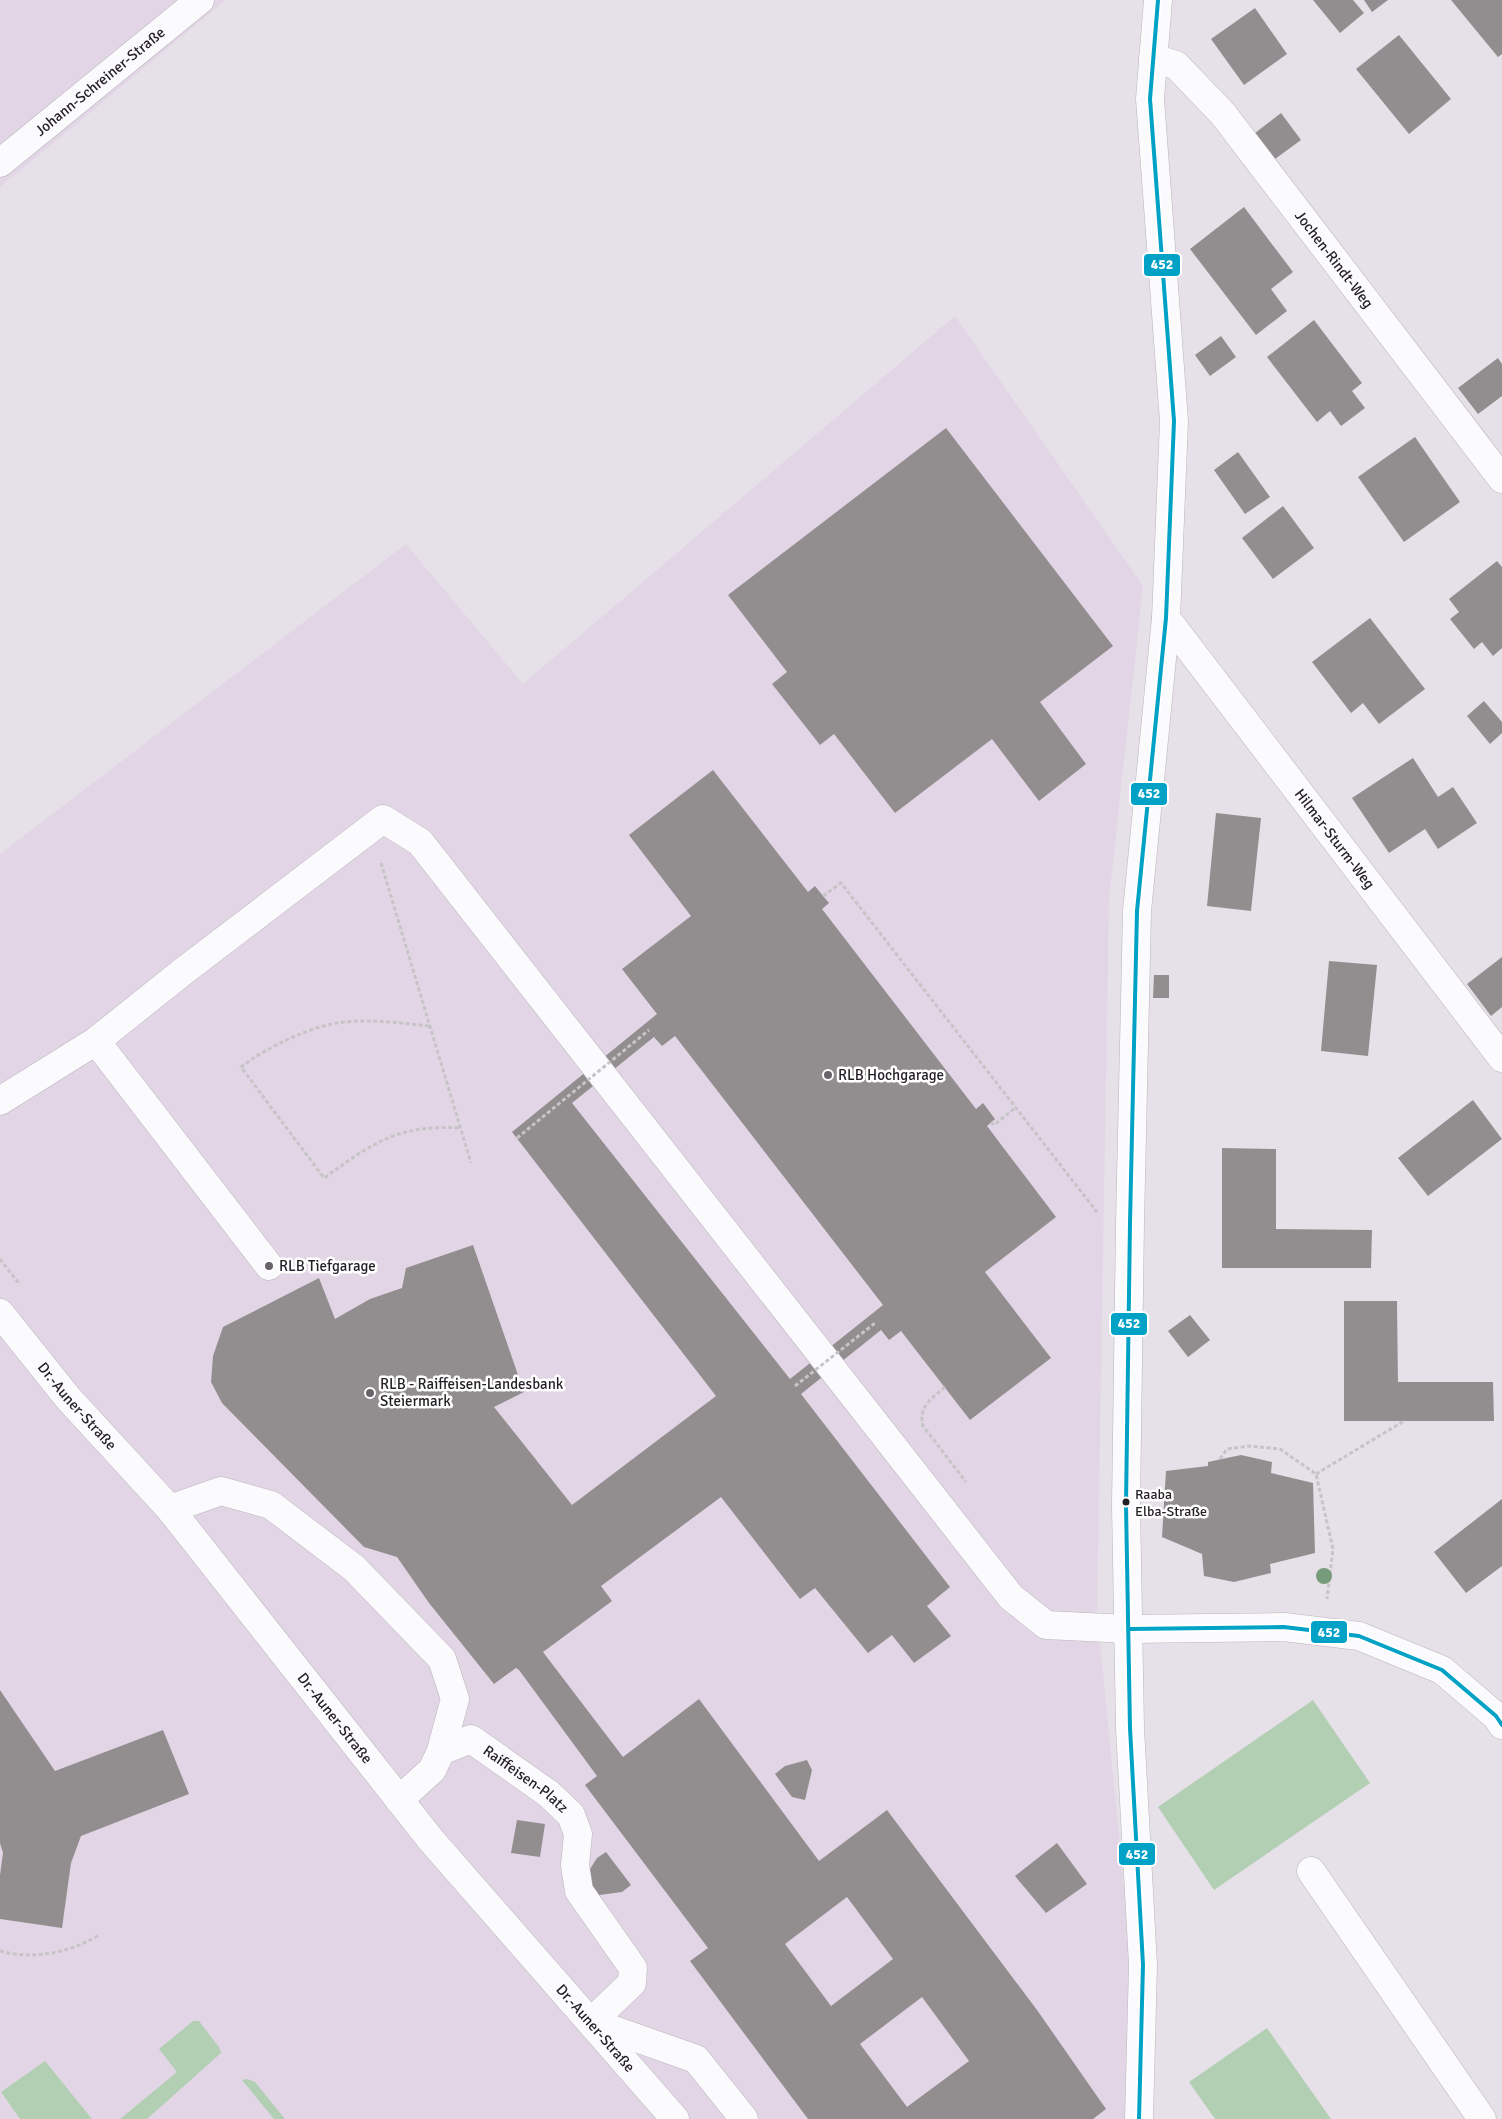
<svg xmlns="http://www.w3.org/2000/svg" width="1502" height="2119" viewBox="0 0 1502 2119" font-family="Signika,sans-serif">
  <style>
    .built { fill: #e2d6e6 }
    .green { fill: #b2cfb3 }
    .building { fill: #928e8f; fill-rule: evenodd }
    .lines { fill: none; stroke-linecap: round; stroke-linejoin: round }
    .minor-casing { stroke: #b9b5bb; stroke-width: 29 }
    .major-casing { stroke: #b9b5bb; stroke-width: 29 }
    .path { stroke: #c6c4c6; stroke-width: 3; stroke-dasharray: 4 2.5; stroke-linecap: butt }
    .minor { stroke: #fbfafc; stroke-width: 28 }
    .major { stroke: #fbfafc; stroke-width: 28 }
    .path-bridge { stroke: #c6c4c6; stroke-width: 3; stroke-dasharray: 4 2.5; stroke-linecap: butt }
    .bus-1-casing { stroke: #fff; stroke-width: 8 }
    .bus-1 { stroke: #02a2c6; stroke-width: 4 }
    .tree { fill: #769c7b }
    .poi-dot { fill: #676369; stroke: #fff; stroke-width: 2 }
    .bus-dot { fill: #231f25; stroke: #fff; stroke-width: 2 }
    .labels { text-anchor: middle; dominant-baseline: central; stroke-width: 5; stroke-linejoin: round; paint-order: stroke }
    .bus-label { font-size: 14px; fill: #231f25; stroke: #fff; text-anchor: start }
    .street-label { font-size: 15px; fill: #231f25; stroke: #fff }
    .poi-label { font-size: 15px; fill: #231f25; stroke: #fff; text-anchor: start }
    .line-badge { stroke: #fff; stroke-width: 2 }
    .badge-label { font-size: 14px; text-anchor: middle; font-weight: bold; fill: #fff }
  </style>
  <rect width="100%" height="100%" fill="#e6e0e8"/>
  <path class="built" d="M0 0H226L0 187Z
    M955 316 1143 586 1109 899 1097 1611 1133 1978 1126 2119H0V854L406 544 523 684Z"/>
  <path class="green" d="M1313 1700 1370 1783 1214 1890 1158 1807Z
    M193 2021H199L219 2047 221 2053 147 2119H120L177 2072 159 2049Z
    M1267 2028 1331 2119H1215L1189 2082Z
    M45 2061 92 2119H20L1 2092Z
    M247 2079 255 2082 285 2119H274L242 2080Z"/>
  <path class="building" d="M1313 0H1353L1364 13 1340 33Z
    M1364 0H1388L1372 12Z
    M1451 0H1502V54L1498 57Z
    M1255 8 1287 54 1244 85 1211 39Z
    M1399 35 1451 99 1409 134 1356 69Z
    M1281 113 1301 140 1275 159 1255 133Z
    M1244 207 1293 272 1271 289 1287 311 1256 335 1190 249Z
    M1314 320 1362 383 1352 391 1365 408 1341 426 1330 411 1317 422 1267 357Z
    M1221 336 1236 357 1210 376 1195 355Z
    M1498 358 1502 364V396L1478 414 1458 388Z
    M946 428 1113 646 1040 702 1086 764 1039 801 992 739 895 813 834 734 820 745 772 684 787 672 728 595Z
    M1415 437 1460 502 1404 542 1358 477Z
    M1238 452 1270 497 1245 514 1214 470Z
    M1283 506 1314 548 1273 579 1242 538Z
    M1497 561 1502 567V648L1493 656 1482 642 1474 649 1450 619 1459 612 1449 599Z
    M1370 618 1425 689 1379 724 1363 703 1351 713 1312 662Z
    M1484 701 1502 722V733L1490 744 1467 716Z
    M1413 758 1438 797 1453 787 1477 823 1438 849 1425 829 1389 853 1352 798Z
    M713 770 808 892 815 886 823 896 829 903 822 909 976 1109 983 1103 995 1119 987 1126 1056 1217 985 1272 1051 1358 970 1420 901 1331 889 1340 881 1330 801 1394 950 1587 927 1606 951 1636 914 1663 892 1635 868 1653 815 1588 800 1599 721 1497 601 1586 612 1601 543 1652 623 1757 699 1699 819 1861 887 1810 1037 2010 1106 2109 1093 2119H808L690 1961 708 1948 585 1785 597 1776 519 1670 516 1668 494 1684 429 1603 397 1557 364 1547 222 1403 211 1382 213 1356 223 1327 319 1278 335 1319 370 1299 402 1288 406 1268 473 1245 524 1392 494 1407 572 1505 716 1396 512 1132 657 1014 622 969 691 916 629 835ZM675 1036 883 1305 790 1379 572 1103 654 1037 662 1046ZM847 1897 893 1959 831 2006 785 1944ZM922 1997 969 2061 907 2107 860 2044Z
    M1216 813 1261 818 1251 911 1207 906Z
    M1502 957V1007L1491 1016 1467 984Z
    M1329 961 1377 965 1368 1056 1321 1051Z
    M1154 975H1169V998H1153Z
    M1473 1100 1502 1139 1428 1196 1398 1158Z
    M1222 1148 1276 1149V1229L1372 1230 1371 1268H1222Z
    M1344 1301H1397L1398 1382H1493L1494 1421H1344Z
    M1190 1315 1210 1340 1188 1357 1168 1331Z
    M1241 1455 1272 1462 1271 1473 1313 1483 1315 1553 1270 1564 1271 1573 1234 1582 1204 1576 1202 1554 1162 1537 1166 1471 1208 1466V1462Z
    M1502 1499V1566L1466 1593 1434 1552Z
    M0 1690 55 1771 163 1730 189 1794 81 1836 71 1863 62 1928 0 1919V1875L3 1853 0 1843Z
    M807 1760 812 1770 805 1800 792 1797 775 1774 785 1766Z
    M517 1820 545 1824 540 1857 511 1853Z
    M1057 1843 1087 1884 1046 1913 1015 1876Z
    M606 1852 631 1885 622 1892 592 1896 582 1882 597 1858Z"/>
  <g class="lines">
    <g class="minor-casing">
      <g id="minor">
        <path id="s1" d="M1153 58 1176 65 1223 114 1502 479"/>
        <path id="s2" d="M0 163 200 0"/>
        <path id="s3" d="M1166 618 1502 1058"/>
        <path d="M96 1041 269 1266"/>
        <path d="M0 1101 96 1041 185 970 383 819 420 842 1011 1597 1046 1625 1128 1629 1284 1627 1359 1636 1442 1670 1496 1716 1502 1725"/>
        <path d="M170 1509 221 1491 271 1505 354 1568 442 1659 455 1699 441 1751 432 1770 399 1800"/>
        <path id="s4" d="M441 1751 471 1739 549 1794 571 1815 578 1834 575 1865 579 1891 633 1968 632 1983 591 2022 696 2059 744 2119"/>
        <path d="M1311 1871 1482 2119"/>
        <path d="M1139 2119 1143 1965 1130 1728 1126 1505 1130 1223 1137 911 1166 618 1174 421 1150 99 1158 0"/>
      </g>
    </g>
    <g class="major-casing">
      <g id="major">
        <path id="s5" d="M0 1313 68 1398 170 1509 431 1840 675 2119"/>
      </g>
    </g>
    <path class="path" d="M381 863 471 1163
      M823 896 841 883 1097 1212
      M429 1026C401 1023 373 1019 345 1022 312 1025 267 1047 241 1067L324 1178C373 1143 398 1124 461 1128
      M991 1122 994 1125 1015 1108
      M0 1259 20 1285
      M945 1387C931 1399 918 1407 923 1426L966 1482
      M1220 1459 1227 1449 1249 1446 1280 1449 1316 1474 1333 1549 1327 1599
      M1316 1474 1404 1421
      M0 1951C34 1960 69 1953 99 1935"/>
    <use href="#minor" class="minor"/>
    <use href="#major" class="major"/>
    <path class="path-bridge" d="M517 1138 649 1030
      M795 1386 875 1323"/>
    <g class="bus-1-casing">
      <path id="bus-1" d="M1128 1629 1284 1627 1359 1636 1442 1670 1496 1716 1502 1725
        M1139 2119 1143 1965 1130 1728 1126 1505 1130 1223 1137 911 1166 618 1174 421 1150 99 1158 0"/>
    </g>
    <use href="#bus-1" class="bus-1"/>
  </g>
  <circle class="tree" cx="1324" cy="1576" r="8"/>
  <g class="poi-dot">
    <circle cx="828" cy="1075" r="5"/>
    <circle cx="269" cy="1266" r="5"/>
    <circle cx="370" cy="1393" r="5"/>
  </g>
  <circle class="bus-dot" cx="1126" cy="1502" r="4.5"/>
  <g class="labels">
    <g class="bus-label">
      <text x="1135" y="1494">Raaba<tspan x="1135" dy="17">Elba-Straße</tspan></text>
    </g>
    <g class="street-label">
      <text stroke="none"><textPath href="#s2" startOffset="129">Johann-Schreiner-Straße</textPath></text>
      <text stroke="none"><textPath href="#s1" startOffset="275">Jochen-Rindt-Weg</textPath></text>
      <text stroke="none"><textPath href="#s3" startOffset="278">Hilmar-Sturm-Weg</textPath></text>
      <text stroke="none"><textPath href="#s5" startOffset="121">Dr.-Auner-Straße</textPath></text>
      <text stroke="none"><textPath href="#s5" startOffset="526">Dr.-Auner-Straße</textPath></text>
      <text stroke="none"><textPath href="#s4" startOffset="100">Raiffeisen-Platz</textPath></text>
      <text stroke="none"><textPath href="#s5" startOffset="931">Dr.-Auner-Straße</textPath></text>
    </g>
    <g class="poi-label">
      <text x="838" y="1075">RLB Hochgarage</text>
      <text x="279" y="1266">RLB Tiefgarage</text>
      <text x="380" y="1384">RLB - Raiffeisen-Landesbank<tspan x="380" dy="17">Steiermark</tspan></text>
    </g>
  </g>
  <g class="line-badge">
    <rect x="1143" y="253" width="38" height="24" rx="5" fill="#02a2c6"/>
    <rect x="1130" y="782" width="38" height="24" rx="5" fill="#02a2c6"/>
    <rect x="1110" y="1312" width="38" height="24" rx="5" fill="#02a2c6"/>
    <rect x="1310" y="1620" width="38" height="24" rx="5" fill="#02a2c6"/>
    <rect x="1118" y="1842" width="38" height="24" rx="5" fill="#02a2c6"/>
  </g>
  <g class="badge-label">
    <text x="1162" y="269">452</text>
    <text x="1149" y="798">452</text>
    <text x="1129" y="1328">452</text>
    <text x="1329" y="1637">452</text>
    <text x="1137" y="1859">452</text>
  </g>
</svg>
